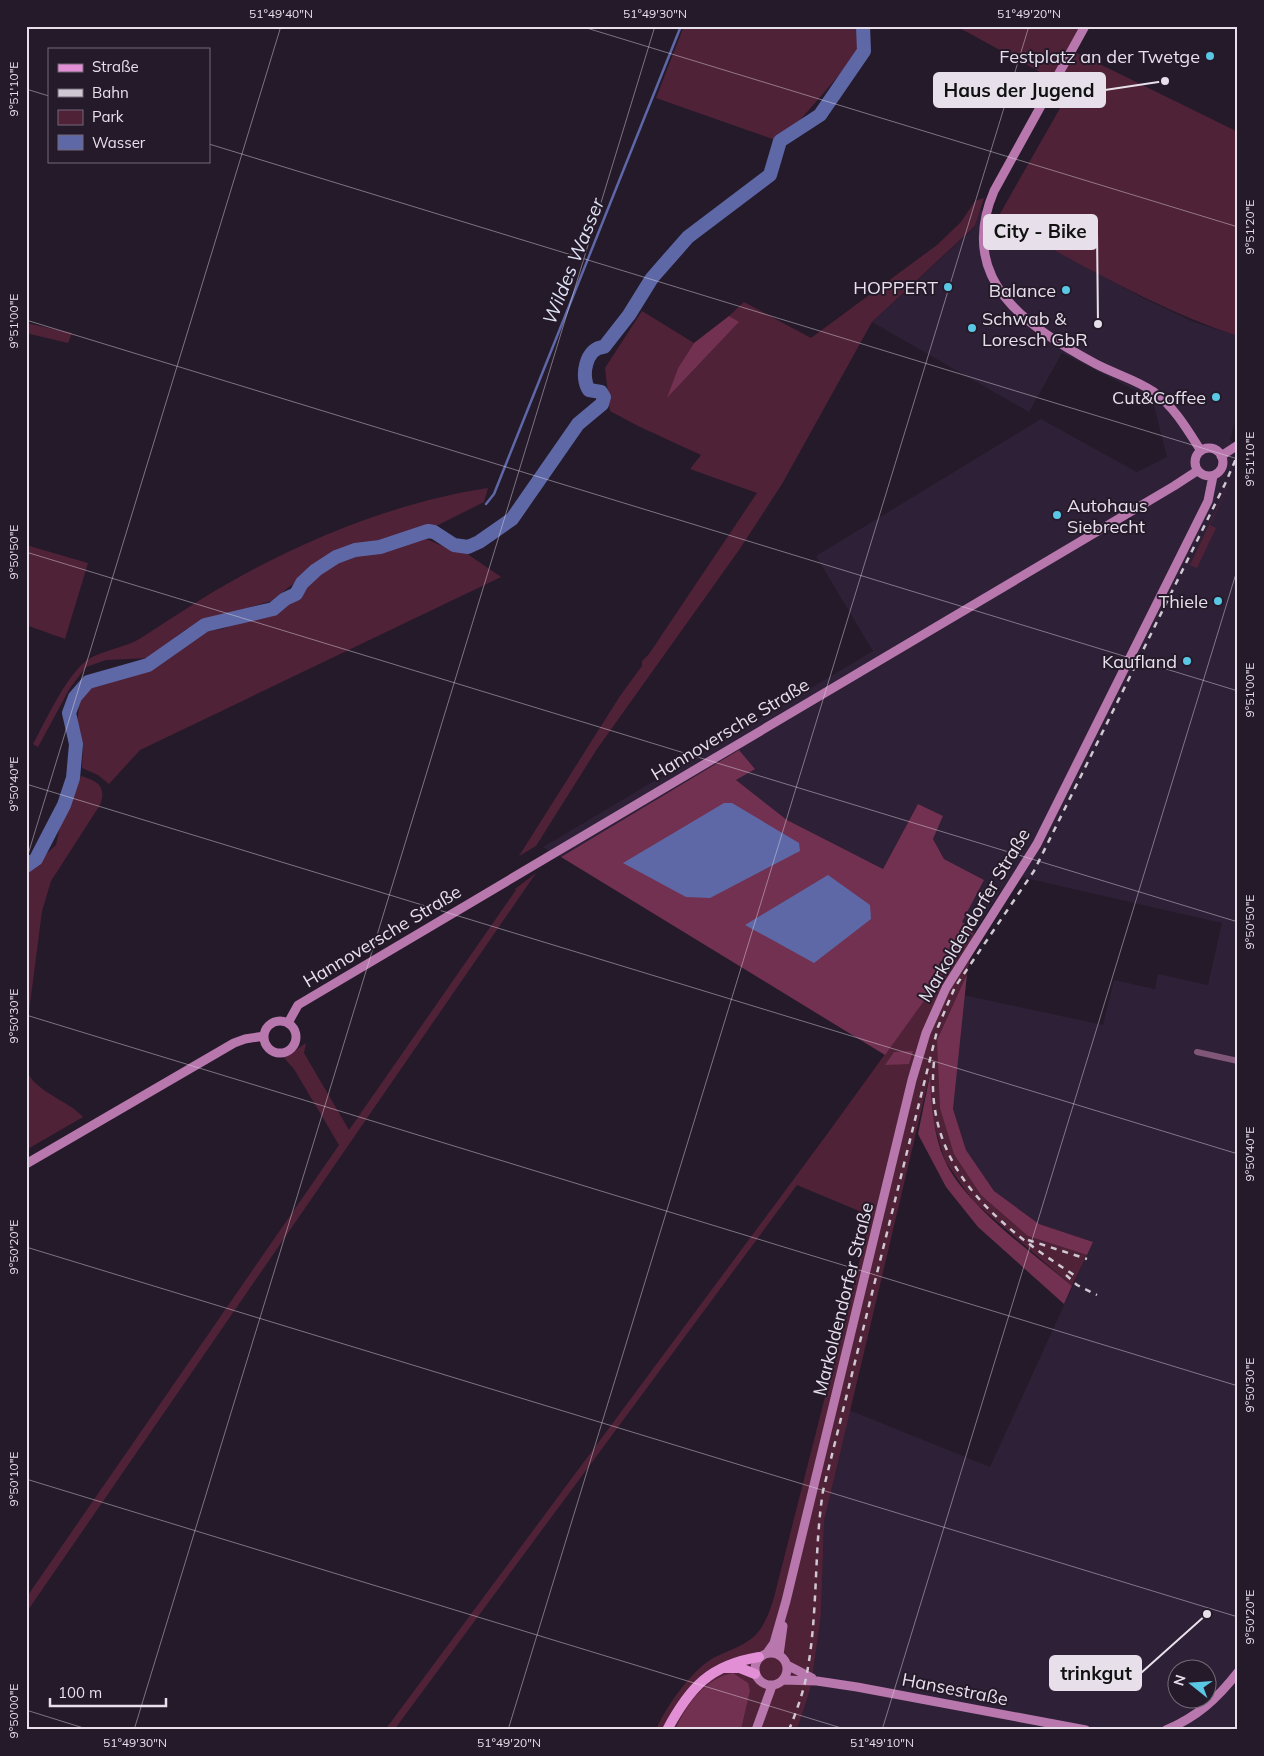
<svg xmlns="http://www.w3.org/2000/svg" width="1264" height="1756" viewBox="0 0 1264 1756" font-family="Mulish,sans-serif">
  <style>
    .built { fill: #2e2036; fill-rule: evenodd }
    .green { fill: #502238 }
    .forest { fill: #723151 }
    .water { fill: #5e68a7 }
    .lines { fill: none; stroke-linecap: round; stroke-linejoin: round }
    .stream { stroke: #5e68a7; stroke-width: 2.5 }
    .river { stroke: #5e68a7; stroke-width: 14 }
    .street { stroke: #805779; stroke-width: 6 }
    .secondary { stroke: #b877ad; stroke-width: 9 }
    .primary { stroke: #e38fd6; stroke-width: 10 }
    .rail { stroke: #cfc8d3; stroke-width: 2.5; stroke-dasharray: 6 6; stroke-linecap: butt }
    .ticks { fill: none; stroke: #e7e0eb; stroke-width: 1; stroke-opacity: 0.45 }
    .poi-dot { fill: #5ac8e5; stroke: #251a2a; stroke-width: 2 }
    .labels { text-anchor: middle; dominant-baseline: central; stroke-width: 4; stroke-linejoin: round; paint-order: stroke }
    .poi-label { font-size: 18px; fill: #e7e0eb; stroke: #251a2a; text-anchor: end }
    .street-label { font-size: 18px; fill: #e7e0eb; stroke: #251a2a }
    .water-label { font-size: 19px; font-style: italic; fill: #dee2f5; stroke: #251a2a }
    .leader { fill: none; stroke: #e7e0eb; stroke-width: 2 }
    .callout-dot { fill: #e7e0eb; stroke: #251a2a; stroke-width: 2 }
    .callout { fill: #e7e0eb; stroke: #e7e0eb; stroke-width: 2 }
    .callout-label { font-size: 19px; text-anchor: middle; font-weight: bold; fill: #111 }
    .neatline { fill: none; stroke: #e7e0eb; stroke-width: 2 }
    .ticks-label { font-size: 12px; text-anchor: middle; fill: #e7e0eb }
  </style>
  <rect width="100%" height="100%" fill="#251a2a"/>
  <path class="built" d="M979 209 1143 298 1194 322 1238 336V411L1230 439 1238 450V1730H797L810 1690 814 1665 821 1614 824 1521 849 1410 990 1467 1093 1242 1039 1224 994 1191 966 1150 953 1109 963 995 1103 1025 1114 980 1155 989 1158 974 1208 985 1222 923 1012 875 975 930 962 922 984 880 944 859 933 839 943 816 918 804 883 869 787 820 736 780 754 768 739 750 561 857 543 847 873 651 816 556 1041 419 1137 472 1167 457 1154 406 1140 393 1062 353 1029 412 872 322 975 227ZM1176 1668H1206V1698H1176Z"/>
  <path class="green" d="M684 26H860L861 50 781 142 656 98Z
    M956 26H1080L1069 49 1238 132V336C1152 308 1076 261 997 219L1071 89Z
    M984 198 975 226 872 322 782 484 739 550 597 749 536 846 519 856 620 696 642 666V661L649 654 757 493 690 469 701 455 638 426 610 411 605 368 642 311 694 343 678 368 668 397 738 323 729 316 744 302 811 338 937 245 961 222 975 201Z
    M26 323 72 333 68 343 26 333Z
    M1238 464 1210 525 1216 528 1197 568 1190 565Z
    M488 488 484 502 436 526 398 538 346 550 328 557 271 601 204 621 185 630 149 658 106 660 86 667 70 688 38 747 33 744C47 719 64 679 86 661 99 651 125 648 141 638 163 624 185 609 208 595 293 544 390 503 488 488Z
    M424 538 454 551 466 553 501 577 140 750 109 784 98 775 82 768 83 746 77 722 80 700 89 686 149 670 202 632 222 629 284 609 290 602 299 599 308 583 322 570 347 556 390 550 412 540Z
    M26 545 88 563 65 639 26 625Z
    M81 776C98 781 107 787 100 805L51 881 42 911 26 1035V872L56 845 60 826Z
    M536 873 26 1613V1598L339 1145 294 1069 284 1058 306 1043 304 1053 349 1130 516 890 515 889Z
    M975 930 967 974 937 1040 954 1154 1028 1236 1087 1255 1072 1286 973 1201 945 1161 931 1114 929 1078 824 1521 821 1614 814 1665 810 1690 797 1730H741L750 1691 708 1684 693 1700 675 1730H656C665 1708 690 1673 710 1660 725 1651 748 1646 759 1631 771 1615 775 1593 780 1574L871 1216 797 1185 394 1730H385L825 1137Z
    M26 1068C33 1092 67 1099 83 1117L26 1150Z"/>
  <path class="forest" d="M729 316 739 322 667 398 678 368 694 343Z
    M739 750 755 769 736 780 787 820 883 869 918 804 943 816 933 839 944 859 984 880 962 922 975 930 885 1055 561 857Z
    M967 974 953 1109 966 1150 994 1191 1039 1224 1093 1242 1087 1255 1028 1236 981 1195 954 1154 940 1108 937 1040Z
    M913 1051 909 1064 885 1065 894 1052Z
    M930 1075C931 1104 933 1134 945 1161 966 1206 1034 1254 1072 1286L1064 1304 978 1227 946 1187 918 1134Z
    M733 1673 748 1683 750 1691 741 1730H675C686 1705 705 1678 733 1673Z"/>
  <path class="water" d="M724 803H732L799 843 800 851 710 898 686 897 623 863Z
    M828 875 870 905 871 919 814 963 745 925Z"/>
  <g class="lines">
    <path class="stream" d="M486 504 494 494 681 26"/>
    <path class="river" d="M26 866 36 859 64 805 73 778 76 744 69 713 75 697 88 682 148 665 205 625 273 609 285 599 296 594 302 583 316 570 336 557 355 550 380 547 428 531 434 532 454 545 468 547 479 542 512 519 578 424 602 404 604 397 601 392 589 390C580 377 586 347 604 347L629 315 652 278 688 237 770 175 780 141 820 115 864 51 863 26"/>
    <path class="street" d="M1197 1052 1238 1061"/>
    <path class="secondary" d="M1085 26 994 191C956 280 1026 326 1096 364 1115 374 1137 380 1154 392 1175 408 1187 429 1201 451
      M1195 462a14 14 0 1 1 28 0a14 14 0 1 1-28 0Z
      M1221 456 1238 445
      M264 1037a16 16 0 1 1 32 0a16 16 0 1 1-32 0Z
      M288 1023 298 1005 1174 486 1197 471
      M26 1164 234 1043 245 1039 264 1036
      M755 1669a16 16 0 1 1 32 0a16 16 0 1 1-32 0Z
      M767 1653 774 1643 786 1601 912 1080 926 1033 946 988 1037 844 1208 501 1213 476
      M779 1655 783 1626
      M787 1665 812 1678
      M783 1680 817 1681 857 1687 1086 1730
      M756 1730 772 1686
      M1166 1730C1197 1717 1217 1699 1238 1672"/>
    <path class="primary" d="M725 1668H740L755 1674
      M667 1730C690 1687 710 1665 759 1657"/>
    <path class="rail" d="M934 1062C923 1168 997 1225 1077 1277
      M1028 1240 1087 1259
      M1066 1275 1077 1285 1097 1295
      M789 1730C797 1710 805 1688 808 1667 818 1609 814 1549 823 1491L938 1027 955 987 1034 871 1225 484 1238 454"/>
  </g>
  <path class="ticks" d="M580 26 1238 227M26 89 49 96M209 144 1238 459M26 320 1238 691M26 552 1238 922M26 784 1238 1154M26 861 281 26M26 1015 1238 1386M26 1247 1238 1617M26 1479 848 1730M26 1710 90 1730M134 1730 655 26M508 1730 1029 26M882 1730 1238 567"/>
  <g class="poi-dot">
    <circle cx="1210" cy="56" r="5"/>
    <circle cx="948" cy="287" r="5"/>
    <circle cx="1066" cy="290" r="5"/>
    <circle cx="972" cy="328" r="5"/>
    <circle cx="1216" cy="397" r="5"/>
    <circle cx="1057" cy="515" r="5"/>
    <circle cx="1218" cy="601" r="5"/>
    <circle cx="1187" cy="661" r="5"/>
  </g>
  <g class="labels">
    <g class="poi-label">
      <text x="1200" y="56">Festplatz an der Twetge</text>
      <text x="938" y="287">HOPPERT</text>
      <text x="1056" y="290">Balance</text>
      <text x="982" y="318" text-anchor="start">Schwab &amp;<tspan x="982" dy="21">Loresch GbR</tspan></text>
      <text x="1206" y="397">Cut&amp;Coffee</text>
      <text x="1067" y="505" text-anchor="start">Autohaus<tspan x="1067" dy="21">Siebrecht</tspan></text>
      <text x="1208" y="601">Thiele</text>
      <text x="1177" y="661">Kaufland</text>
    </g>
    <g class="street-label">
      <text transform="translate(730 729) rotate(-31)">Hannoversche Straße</text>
      <text transform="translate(974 915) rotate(-59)">Markoldendorfer Straße</text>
      <text transform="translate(382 936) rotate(-31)">Hannoversche Straße</text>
      <text transform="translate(843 1299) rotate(-76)">Markoldendorfer Straße</text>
      <text transform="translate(955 1689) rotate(11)">Hansestraße</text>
    </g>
    <g class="water-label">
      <text transform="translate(573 261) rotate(-68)">Wildes Wasser</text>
    </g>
  </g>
  <path class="leader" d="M1165 81L1105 90M1098 324L1097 232M1207 1614L1141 1673"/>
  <g class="callout-dot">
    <circle cx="1165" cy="81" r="5"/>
    <circle cx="1098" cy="324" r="5"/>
    <circle cx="1207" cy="1614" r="5"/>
  </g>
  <g class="callout">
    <rect x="934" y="73" width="171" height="34" rx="5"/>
    <rect x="984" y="215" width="113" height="34" rx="5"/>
    <rect x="1050" y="1656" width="91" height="34" rx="5"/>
  </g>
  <g class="callout-label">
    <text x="1019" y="97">Haus der Jugend</text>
    <text x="1040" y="238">City - Bike</text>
    <text x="1096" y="1680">trinkgut</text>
  </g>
  <rect width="1264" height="1756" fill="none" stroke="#251a2a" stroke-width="55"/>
  <rect x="48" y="48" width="162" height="115" fill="#251a2a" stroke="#736977"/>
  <rect x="58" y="64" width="25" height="8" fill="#e38fd6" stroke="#736977"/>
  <text x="92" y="72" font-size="15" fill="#e7e0eb">Straße</text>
  <rect x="58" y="89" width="25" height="8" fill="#cfc8d3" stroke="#736977"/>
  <text x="92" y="98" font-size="15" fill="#e7e0eb">Bahn</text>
  <rect x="58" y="110" width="25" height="15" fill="#502238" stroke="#736977"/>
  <text x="92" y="122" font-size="15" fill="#e7e0eb">Park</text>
  <rect x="58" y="135" width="25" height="15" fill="#5e68a7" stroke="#736977"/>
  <text x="92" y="148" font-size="15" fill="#e7e0eb">Wasser</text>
  <g transform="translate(1192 1684) rotate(287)"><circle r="24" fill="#251a2a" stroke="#736977"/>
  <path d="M0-4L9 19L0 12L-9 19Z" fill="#5ac8e5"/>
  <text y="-8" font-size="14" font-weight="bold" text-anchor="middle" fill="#e7e0eb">N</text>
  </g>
  <path d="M50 1698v8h116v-8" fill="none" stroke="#e7e0eb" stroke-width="2.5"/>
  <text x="58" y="1698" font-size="15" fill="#e7e0eb" stroke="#251a2a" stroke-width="4" paint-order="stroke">100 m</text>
  <rect x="28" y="28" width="1208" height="1700" class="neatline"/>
  <g class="ticks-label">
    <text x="281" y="18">51°49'40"N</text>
    <text x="655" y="18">51°49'30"N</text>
    <text x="1029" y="18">51°49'20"N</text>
    <text transform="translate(14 89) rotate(-90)" y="4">9°51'10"E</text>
    <text transform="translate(1250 227) rotate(-90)" y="4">9°51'20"E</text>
    <text transform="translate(14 321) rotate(-90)" y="4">9°51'00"E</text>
    <text transform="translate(1250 459) rotate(-90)" y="4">9°51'10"E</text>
    <text transform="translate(14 552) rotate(-90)" y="4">9°50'50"E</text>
    <text transform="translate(1250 690) rotate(-90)" y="4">9°51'00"E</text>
    <text transform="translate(14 784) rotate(-90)" y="4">9°50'40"E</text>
    <text transform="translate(1250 922) rotate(-90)" y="4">9°50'50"E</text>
    <text transform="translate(14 1016) rotate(-90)" y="4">9°50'30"E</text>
    <text transform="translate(1250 1154) rotate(-90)" y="4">9°50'40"E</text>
    <text transform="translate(14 1247) rotate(-90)" y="4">9°50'20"E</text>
    <text transform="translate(1250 1385) rotate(-90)" y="4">9°50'30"E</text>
    <text transform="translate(14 1479) rotate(-90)" y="4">9°50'10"E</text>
    <text transform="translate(1250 1617) rotate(-90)" y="4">9°50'20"E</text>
    <text transform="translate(14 1711) rotate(-90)" y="4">9°50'00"E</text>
    <text x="135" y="1747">51°49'30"N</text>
    <text x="509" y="1747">51°49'20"N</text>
    <text x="882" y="1747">51°49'10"N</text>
  </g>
</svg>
